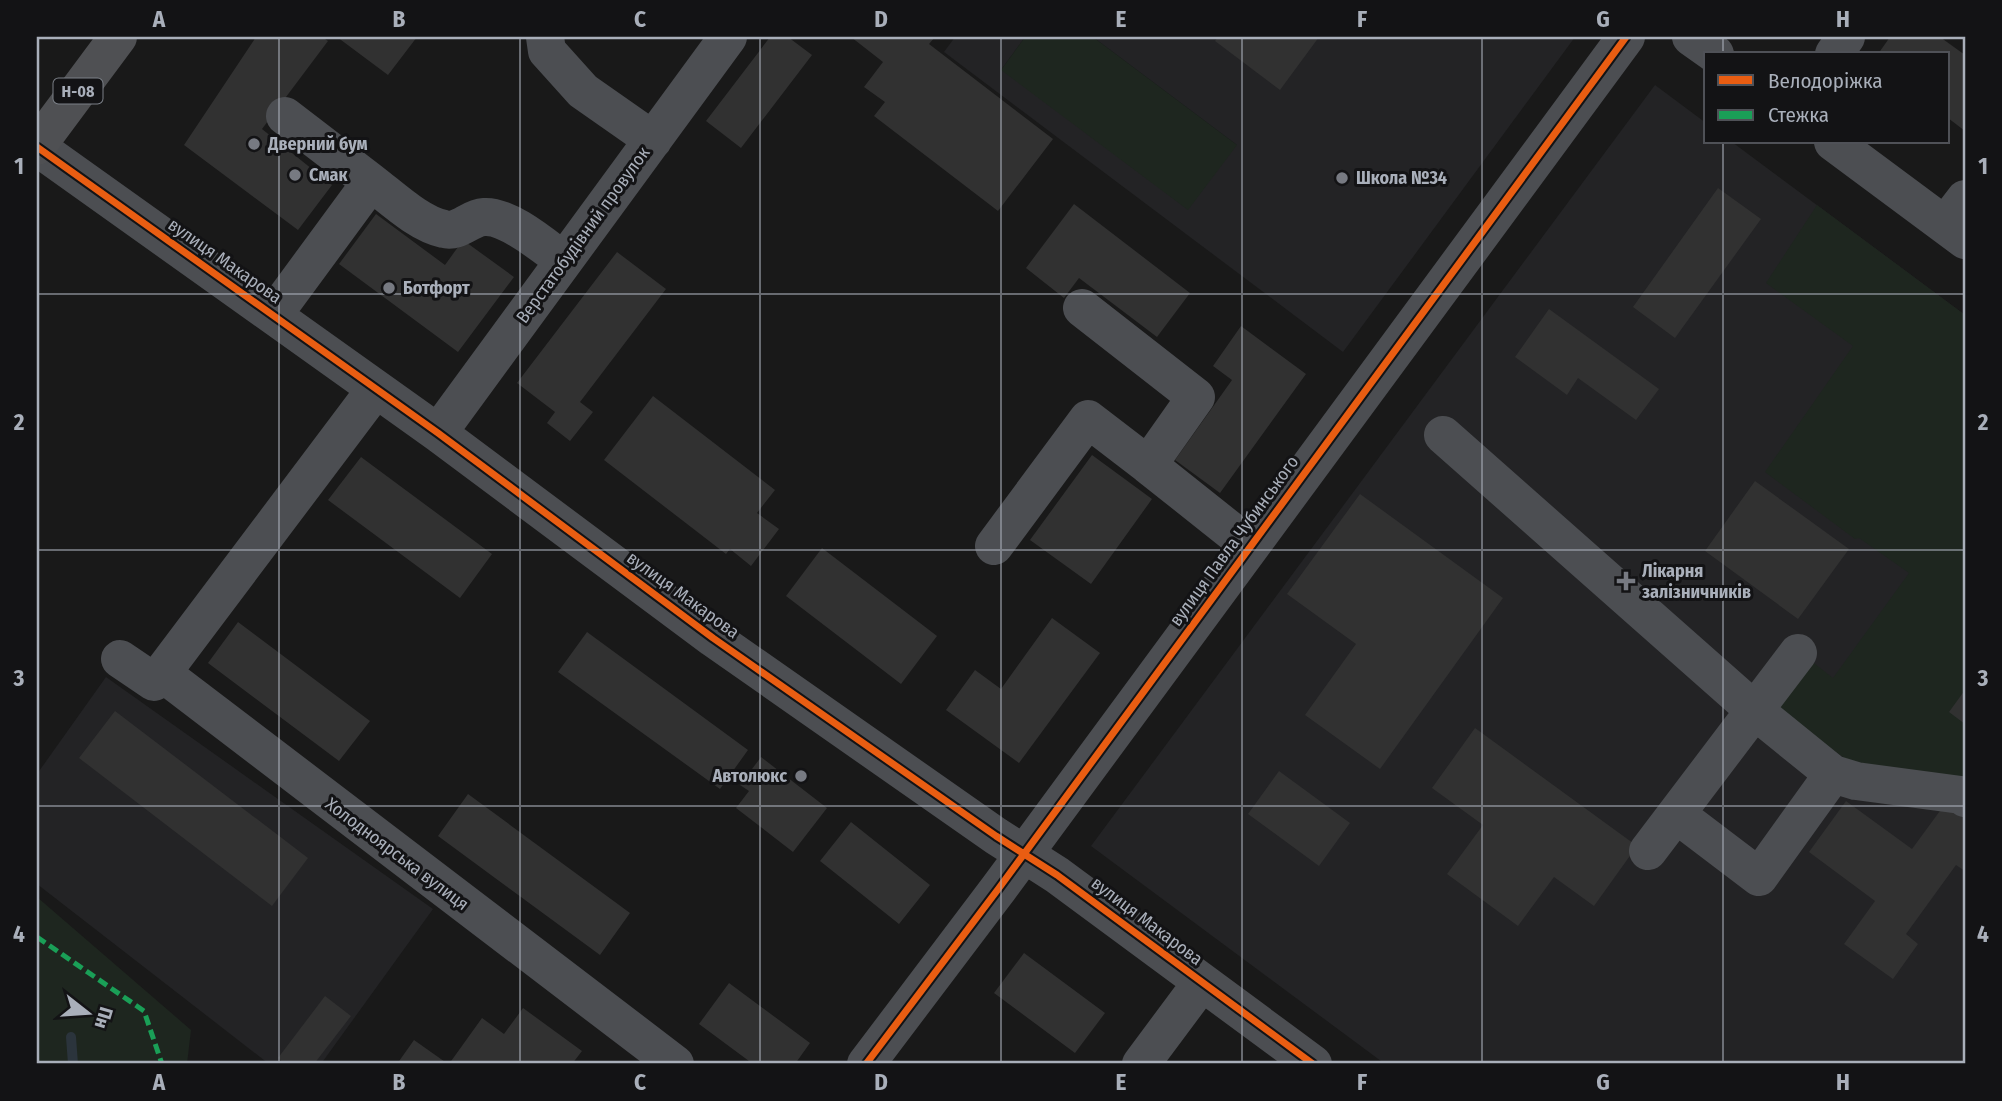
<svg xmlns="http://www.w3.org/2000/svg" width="2002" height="1101" viewBox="0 0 2002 1101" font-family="'Fira Sans Condensed',sans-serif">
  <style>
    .built { fill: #232325 }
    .green { fill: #1e261f }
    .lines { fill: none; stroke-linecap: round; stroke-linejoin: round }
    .stream { stroke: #2b343c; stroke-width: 10 }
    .building { fill: #313131 }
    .minor { stroke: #4c4e52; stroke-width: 38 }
    .major { stroke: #4f5053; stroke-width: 38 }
    .quiet { stroke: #1a9f57; stroke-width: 5; stroke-dasharray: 10 5; stroke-linecap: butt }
    .cycleway-casing { stroke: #131315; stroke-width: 11 }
    .cycleway { stroke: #e95d12; stroke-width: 7 }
    .grid { fill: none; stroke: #a9afba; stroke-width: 2; stroke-opacity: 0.55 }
    .poi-dot { fill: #777a82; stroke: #131315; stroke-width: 2.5 }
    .labels { text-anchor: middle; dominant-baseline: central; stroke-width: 6; stroke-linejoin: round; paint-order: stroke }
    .shield { fill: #131315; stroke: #7c8088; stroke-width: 2 }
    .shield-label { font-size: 16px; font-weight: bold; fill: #a9afba }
    .poi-label { font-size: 18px; font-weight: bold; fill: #a9afba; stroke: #131315; text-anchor: start }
    .street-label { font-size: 18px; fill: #a9afba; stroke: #131315 }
    .neatline { fill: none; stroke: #a9afba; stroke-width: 2.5 }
    .grid-label { font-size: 23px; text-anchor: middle; font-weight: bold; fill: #a9afba }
  </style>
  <rect width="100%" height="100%" fill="#191919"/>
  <path class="built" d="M955 37H1025L1001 70 1237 145 1093 37H1575L1343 352 944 52Z
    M1655 85 1706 123V142H1732L1965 315V1064H1385L1091 846Z
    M106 677 433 909 321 1064H269L37 884V774Z"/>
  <path class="green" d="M1025 37H1093L1237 145 1188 210 1001 70Z
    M1817 205 1965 315V786L1858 768 1776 709 1810 660 1833 678 1909 573 1859 538 1855 539 1765 472 1853 346 1766 283Z
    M37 897 191 1030 187 1064H37Z"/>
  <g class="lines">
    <path class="stream" d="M71 1037 73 1064"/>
  </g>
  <path class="building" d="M256 37H322L328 41 262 129 332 185 298 230 184 145Z
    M337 37H417L388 75Z
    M770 37H788L812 55 741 148 706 121Z
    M851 37H935L929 44 1053 139 998 211 874 116 885 102 864 87 883 62Z
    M1218 37H1319L1280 90 1215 41Z
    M1890 37H1940L1965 55V131L1948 118V54H1878Z
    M1718 188 1761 219 1675 338 1633 307Z
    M1074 204 1190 293 1157 337 1079 278 1064 298 1026 268Z
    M376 214 445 265 463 240 514 277 458 352 339 264Z
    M617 252 666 289 580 402 593 412 570 441 547 423 555 412 517 383Z
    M1549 309 1659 389 1636 420 1578 378 1567 395 1515 357Z
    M1241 326 1306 374 1220 493 1175 460 1232 380 1213 366Z
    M653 396 775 490 757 513 779 529 751 566 730 549 726 554 604 460Z
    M1092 455 1152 499 1091 584 1030 540Z
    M361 457 492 554 460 598 328 500Z
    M1755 481 1849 549 1798 619 1705 551Z
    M1360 494 1503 598 1380 769 1305 715 1356 644 1287 594Z
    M822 548 937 636 901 684 786 596Z
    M1052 618 1100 653 1019 763 946 710 975 670 1001 689Z
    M238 622 370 721 339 761 208 663Z
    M587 632 748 750 720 789 558 672Z
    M1965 690V724L1949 712Z
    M115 711 308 858 272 906 79 758Z
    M1475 728 1637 846 1594 906 1554 877 1518 926 1447 874 1483 825 1432 788Z
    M761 757 827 808 793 852 736 808 749 791 740 785Z
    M1279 771 1350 823 1319 866 1248 814Z
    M468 794 630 913 600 955 438 836Z
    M1846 801 1912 849 1945 804 1965 818V871L1956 865 1906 934 1918 944 1893 979 1844 944 1875 901 1809 852Z
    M851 822 930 885 899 924 820 861Z
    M1024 953 1105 1013 1075 1053 994 993Z
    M729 983 810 1043 795 1064H753L699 1024Z
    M325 996 351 1016 314 1064H285L278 1058Z
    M523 1008 582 1051 572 1064H449L482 1018 504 1034Z
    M414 1040 448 1064H397Z"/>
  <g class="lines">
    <path class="minor" d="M545 37 547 51 583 91 653 140
      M1691 37 1715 54
      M1834 54 1846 37
      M285 116 371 182
      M1833 142 1965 240
      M37 147 438 433 713 638 996 836 1057 875 1313 1064
      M1945 225 1965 199
      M1082 308 1196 397 1148 465 1250 546
      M274 314 371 182C392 198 419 224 444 229 459 233 469 218 484 217 508 215 545 247 564 261
      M438 433 728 37
      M1443 435 1754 710 1833 774 1856 781 1961 795 1965 798
      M994 546 1088 419 1148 465
      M120 659 154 682 162 673 675 1064
      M162 673 375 390
      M1676 814 1759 877 1833 774
      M1648 851 1798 653
      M866 1064 999 888 1626 37
      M1141 1064 1202 982"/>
    <path class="major" d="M37 146 118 37"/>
    <path class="quiet" d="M37 937 144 1011 162 1064"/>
    <g class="cycleway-casing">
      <path id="cycleway" d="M37 147 438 433 713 638 996 836 1057 875 1313 1064
        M866 1064 999 888 1626 37"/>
    </g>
    <use href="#cycleway" class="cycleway"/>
  </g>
  <path class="grid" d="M279 37V1064M520 37V1064M760 37V1064M1001 37V1064M1242 37V1064M1482 37V1064M1723 37V54M1723 142V1064M37 294H1965M37 550H1965M37 806H1965"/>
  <g class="poi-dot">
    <circle cx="254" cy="144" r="7"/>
    <circle cx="295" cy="175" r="7"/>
    <circle cx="1342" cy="178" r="7"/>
    <circle cx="389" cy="288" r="7"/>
    <path d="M1622.5 570.5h7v7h7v7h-7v7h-7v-7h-7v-7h7z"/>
    <circle cx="801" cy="776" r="7"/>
  </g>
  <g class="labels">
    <rect class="shield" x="53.5" y="78.5" width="49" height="25" rx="5"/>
    <g class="shield-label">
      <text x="78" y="91">Н-08</text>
    </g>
    <g class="poi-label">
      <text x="268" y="144">Дверний бум</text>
      <text x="309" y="175">Смак</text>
      <text x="1356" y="178">Школа №34</text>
      <text x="403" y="288">Ботфорт</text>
      <text x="1642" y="571">Лікарня<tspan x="1642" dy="21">залізничників</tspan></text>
      <text x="787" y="776" text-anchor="end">Автолюкс</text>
    </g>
    <g class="street-label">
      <text transform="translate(583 235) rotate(-54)">Верстатобудівний провулок</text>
      <text transform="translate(225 261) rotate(35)">вулиця Макарова</text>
      <text transform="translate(1234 541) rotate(-54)">вулиця Павла Чубинського</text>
      <text transform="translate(683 595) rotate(36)">вулиця Макарова</text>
      <text transform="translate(397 854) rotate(37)">Холодноярська вулиця</text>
      <text transform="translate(1147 921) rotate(37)">вулиця Макарова</text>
    </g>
  </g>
  <rect width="2002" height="1101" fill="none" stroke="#131315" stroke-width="77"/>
  <rect x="1704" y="52" width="245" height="91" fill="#131315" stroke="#4f5157" stroke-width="2"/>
  <rect x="1718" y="75" width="35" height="10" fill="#e95d12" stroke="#4f5157" stroke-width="2"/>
  <text x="1768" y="88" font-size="21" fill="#a9afba">Велодоріжка</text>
  <rect x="1718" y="110" width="35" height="10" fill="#1a9f57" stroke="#4f5157" stroke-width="2"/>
  <text x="1768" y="122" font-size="21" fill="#a9afba">Стежка</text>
  <g transform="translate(88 1013) rotate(107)" stroke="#131315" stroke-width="5" paint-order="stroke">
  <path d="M0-5L12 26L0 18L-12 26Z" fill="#a9afba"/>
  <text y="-10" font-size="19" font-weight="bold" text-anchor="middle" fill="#a9afba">Пн</text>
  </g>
  <rect x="38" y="38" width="1926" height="1024" class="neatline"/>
  <g class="grid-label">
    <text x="159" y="27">A</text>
    <text x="399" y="27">B</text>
    <text x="640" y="27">C</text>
    <text x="881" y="27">D</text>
    <text x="1121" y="27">E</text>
    <text x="1362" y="27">F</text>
    <text x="1603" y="27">G</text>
    <text x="1843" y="27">H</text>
    <text x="19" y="174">1</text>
    <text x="1983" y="174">1</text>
    <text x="19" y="430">2</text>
    <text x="1983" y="430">2</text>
    <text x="19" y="686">3</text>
    <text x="1983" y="686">3</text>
    <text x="19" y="942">4</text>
    <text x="1983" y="942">4</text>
    <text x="159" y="1090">A</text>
    <text x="399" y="1090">B</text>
    <text x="640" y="1090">C</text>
    <text x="881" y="1090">D</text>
    <text x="1121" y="1090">E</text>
    <text x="1362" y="1090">F</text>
    <text x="1603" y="1090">G</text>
    <text x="1843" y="1090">H</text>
  </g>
</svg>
